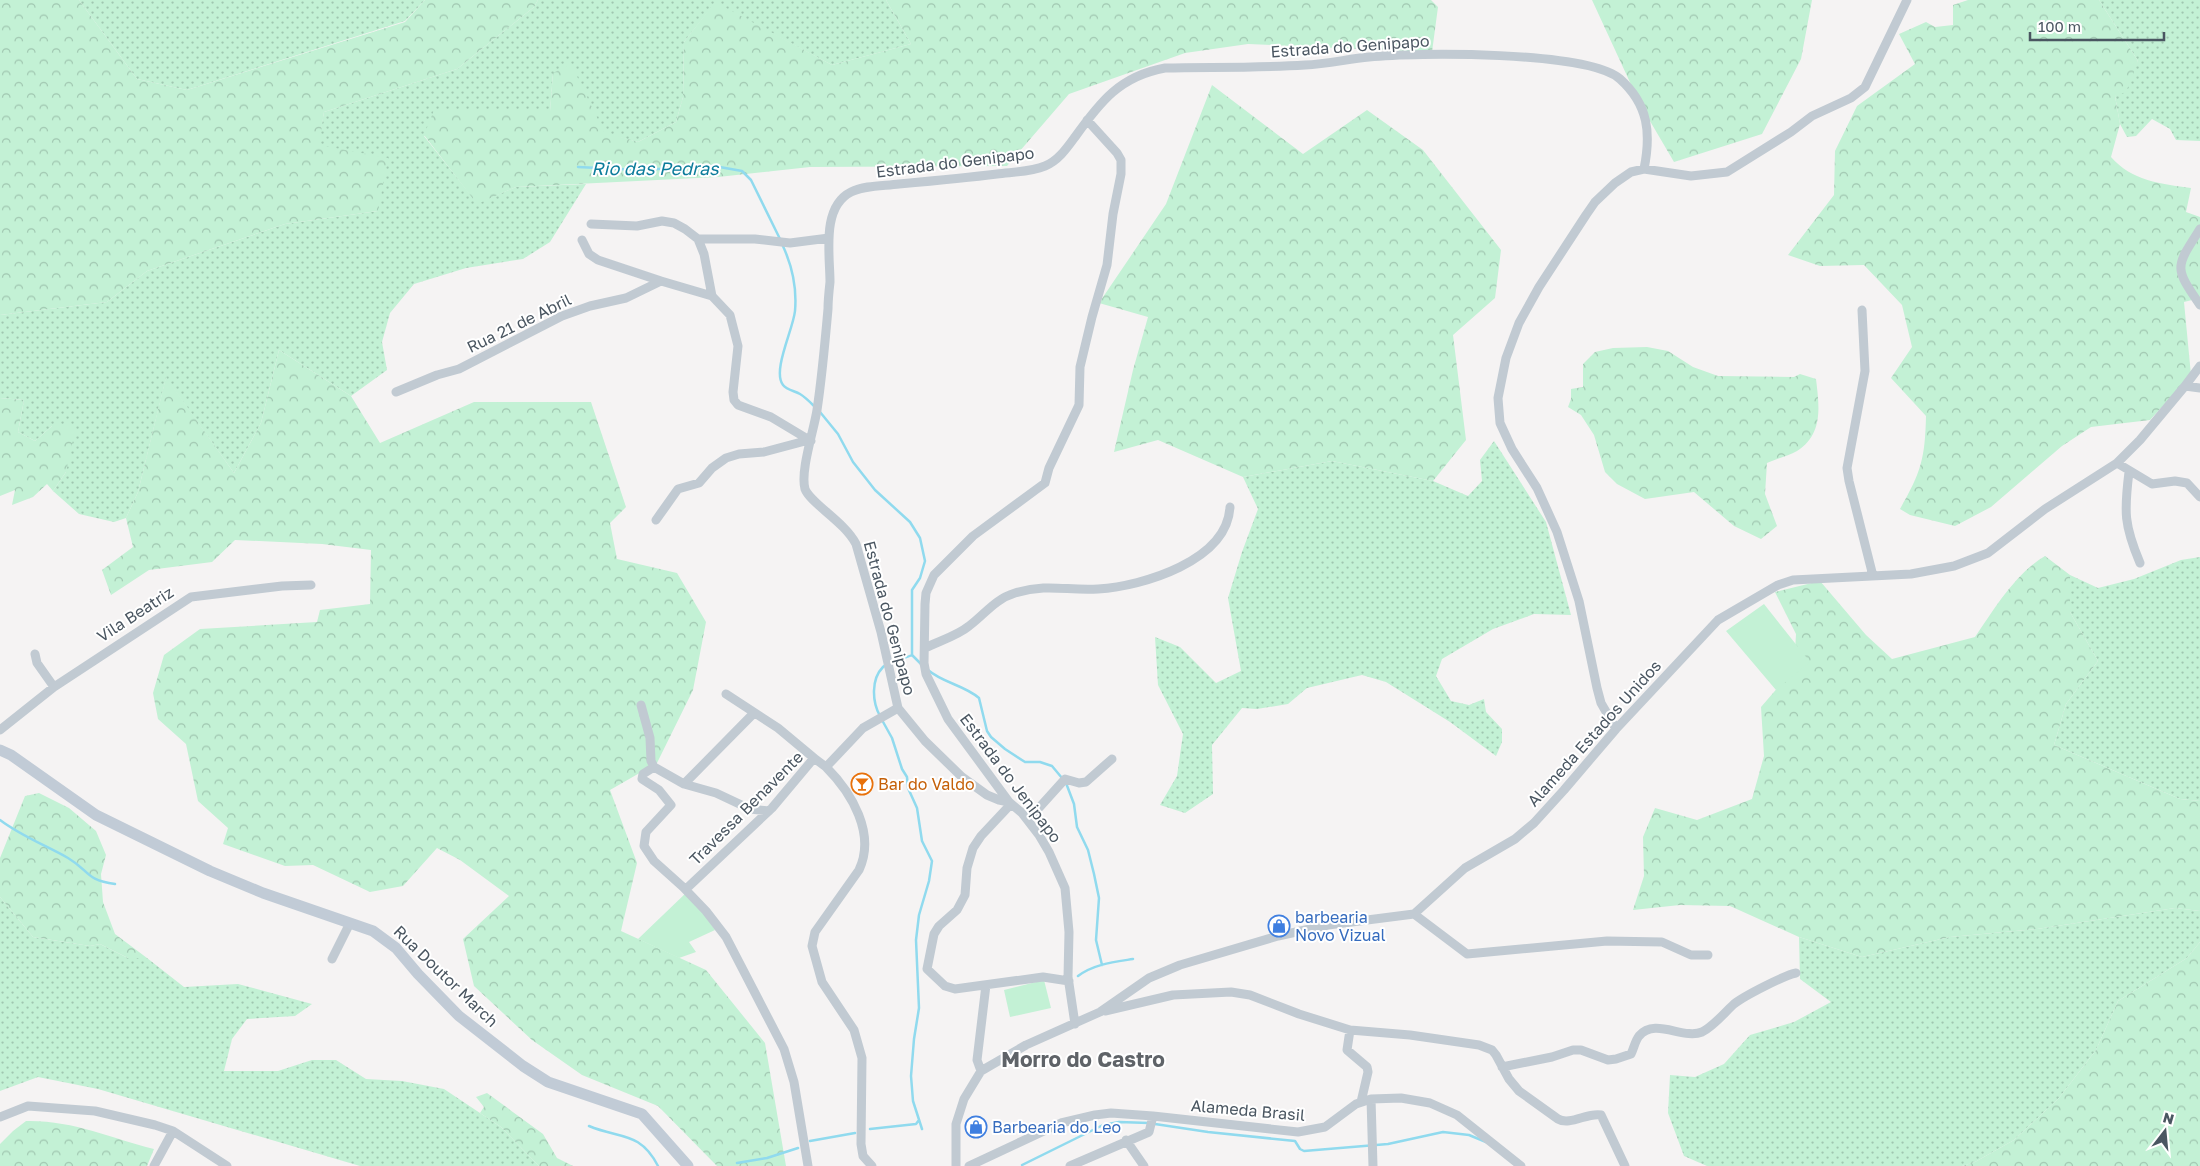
<svg xmlns="http://www.w3.org/2000/svg" width="2200" height="1166" viewBox="0 0 2200 1166" font-family="'Golos Text',sans-serif">
  <style>
    .grass { fill: url(#grass-dots) }
    .forest { fill: url(#forest-crowns) }
    .pitch { fill: #c3f1d5 }
    .lines { fill: none; stroke-linecap: round; stroke-linejoin: round }
    .stream { stroke: #90daee; stroke-width: 2.5 }
    .street { stroke: #c1cad2; stroke-width: 9 }
    .secondary { stroke: #c1cbd6; stroke-width: 11 }
    .labels { text-anchor: middle; dominant-baseline: central; stroke-width: 4; stroke-linejoin: round; paint-order: stroke }
    .street-label { font-size: 16px; fill: #4a5661; stroke: #fff }
    .food-label { font-size: 16px; fill: #c56008; stroke: #fff; text-anchor: start }
    .shop-label { font-size: 16px; fill: #366cbe; stroke: #fff; text-anchor: start }
    .water-label { font-size: 18px; font-style: italic; fill: #0c7c9b; stroke: #fff }
    .district-label { font-size: 21px; font-weight: bold; fill: #5f6368; stroke: #fff }
  </style>
  <defs>
    <pattern id="grass-dots" width="8" height="8" patternUnits="userSpaceOnUse" patternTransform="scale(1.25)"><rect width="8" height="8" fill="#c3f1d5"/><path d="M2 2h.1M6 6h.1" fill="none" stroke="#a0c6b0" stroke-width="1.8" stroke-linecap="round"/></pattern>
    <pattern id="forest-crowns" width="20" height="18" patternUnits="userSpaceOnUse" patternTransform="scale(1.25)"><rect width="20" height="18" fill="#c3f1d5"/><path d="M2 6a3 3 0 1 1 6 0M12 15a3 3 0 1 1 6 0" fill="none" stroke="#a0c6b0"/></pattern>
  </defs>
  <rect width="100%" height="100%" fill="#f5f3f3"/>
  <path class="grass" d="M79 0H425L405 21 187 90 137 79Z
    M538 0H886L911 44 832 65 715 3 684 42 683 97 676 122 638 142 604 133 553 73 550 111 424 136 477 203 516 187 586 184 550 242 523 259 466 268 414 284 390 313 382 342 387 370 351 396 279 350 261 423 234 473 166 378 138 492 126 518 114 522 79 514 53 491 66 472 52 426 35 441 18 432 24 400 0 398V315L107 302 147 271 285 224 378 211 318 145 324 112 457 69 534 7Z
    M2099 0H2200V141L2176 140 2170 129 2152 119 2136 136 2127 137 2120 124 2115 96 2138 61Z
    M1494 441 1546 522 1571 615 1534 614 1493 629 1442 659 1436 676 1451 701 1469 705 1484 699 1486 712 1502 729V742L1496 756 1450 722 1386 682 1362 675 1307 688 1288 704 1257 709 1242 708 1212 745 1213 794 1185 813 1160 805 1177 776 1183 734 1158 685 1155 637 1180 647 1216 683 1241 671 1228 598 1242 552 1258 509 1243 477 1332 461 1433 481 1468 496 1482 481 1480 460Z
    M2200 557V801L2180 799 2054 745 2066 704 2098 661 2070 612V575L2098 588 2134 579 2181 560Z
    M0 897 33 937 90 946 100 944 128 958H147L184 987 238 984 312 1004 295 1016 247 1019 232 1039 224 1071H278L312 1060H336L366 1079 402 1081 444 1089 501 1127 539 1166H360L98 1089 38 1077 0 1091Z
    M2175 908 2200 911V942L2187 958 2118 1001 2096 1050 2059 1098 2014 1140 1975 1162 1962 1166H1707L1684 1156 1668 1113 1670 1075 1695 1077 1724 1064 1750 1035 1794 1022 1831 1002 1800 979 1799 937 1862 957 1950 937 2037 929Z"/>
  <path class="forest" d="M0 0H79L137 79 187 90 405 22 425 0H538L534 7 457 69 324 112 319 145 388 158 378 211 285 224 147 271 107 302 0 315Z
    M886 0H1431L1438 7 1432 52 1248 44 1185 53 1069 94 1007 166 810 167 718 177 516 187 477 204 424 135 434 110 550 111 553 73 571 64 604 132 638 142 676 122 683 97 684 42 715 2 832 65 911 44Z
    M1592 0H1812L1801 59 1762 134 1674 162 1640 104Z
    M1968 0H2099L2138 61 2126 92 2115 96 2120 124 2111 157C2132 181 2161 184 2191 188L2186 212 2200 217V298L2184 302 2191 375 2150 420 2091 427 2062 446 1991 507 1955 526 1910 515 1900 509C1921 472 1925 459 1926 416L1891 378 1912 347 1902 305 1864 265 1820 266 1788 255 1834 195 1835 151 1857 106 1915 64 1899 34 1926 22 1935 27 1953 25V5Z
    M1212 85 1303 154 1367 110 1423 150 1501 250 1495 298 1453 335 1466 440 1433 481 1332 461 1243 477 1158 440 1114 452 1133 370 1148 317 1099 303 1166 204Z
    M1647 347 1668 351 1693 367 1718 376 1794 377 1800 374 1816 379C1819 405 1824 434 1797 451 1788 456 1776 459 1767 463L1765 494 1777 526 1761 539 1734 526 1694 492 1645 499 1617 484 1605 472 1594 435 1581 415 1568 407 1571 399V389L1583 387V364L1595 352 1613 348Z
    M279 350 351 396 380 443 474 402H591L626 507 610 523 617 559 677 573 706 622 693 690 657 763 610 790 637 863 621 931 706 970 765 1043 786 1166H717L658 1106 582 1075 532 1040 474 986 463 939 509 896 460 860 437 848 403 886 370 892 313 865 285 866 223 844 228 828 198 801 186 744 158 719 153 693 164 655 200 629 317 622 320 610 370 604 371 550 322 544 235 540 212 562 149 570 111 595 102 570 133 547 126 518 138 492 166 377 234 473 261 423Z
    M0 398 24 400 18 432 35 441 52 426H76L66 472 53 491 47 484 33 497 12 505 15 490 0 496Z
    M2045 556 2070 575V612L2098 661 2066 704 2054 745 2180 799 2200 801V911L2175 908 2037 929 1950 937 1862 957 1799 937 1730 906 1680 905 1633 910 1644 876 1643 837 1655 808 1697 820 1752 799 1764 756 1761 707 1794 669 1796 634 1775 592 1820 581 1866 635 1892 659 1975 637C1995 608 2015 574 2045 556Z
    M39 793 69 808 96 831 106 855 101 874 103 902 115 934 147 958H128L100 944 90 946 33 937 0 897V858L25 796Z
    M2200 942V1166H1962L1975 1162 2014 1140 2059 1098 2096 1050 2118 1001 2187 958Z
    M487 1093 543 1134 557 1158 573 1166H539L501 1127 480 1113 484 1107 476 1097Z
    M26 1121C73 1120 110 1138 154 1149L147 1166H0V1144L13 1131Z"/>
  <path class="pitch" d="M1764 604 1810 662 1776 690 1726 631Z
    M688 891 715 930 689 942 696 952 679 958 638 939Z
    M1044 980 1051 1008 1010 1017 1004 990Z"/>
  <g class="lines">
    <path class="stream" d="M578 167 639 170 714 166 742 171 751 180 780 239
      M782 244C792 265 797 288 795 311 793 330 772 371 783 385 787 390 795 391 800 394 805 397 810 402 814 406
      M820 412 838 434 853 462 875 490 910 522 920 538 925 561 920 578 912 590V655L922 665
      M928 670C943 683 964 685 979 698L987 731 991 737 1005 749 1025 762H1040L1052 766 1062 778
      M880 716C872 702 871 679 883 667 889 661 904 659 912 655
      M882 720 892 738 902 769 907 777 908 788 917 808 922 841 932 861 929 881 919 915 916 940 919 1008 914 1039 911 1076 913 1101 922 1129
      M1066 783 1074 804 1077 827 1088 850 1094 874 1099 898 1096 940 1102 965
      M0 820C21 836 45 845 68 858 90 871 85 880 115 884
      M1078 976C1094 964 1114 962 1133 959
      M1155 1124 1208 1132 1295 1141 1300 1149 1304 1151 1388 1144 1443 1132 1469 1135 1486 1142
      M589 1126C620 1139 640 1131 658 1166
      M870 1129 916 1124 919 1120
      M810 1141 855 1133
      M737 1163 767 1158 798 1148
      M1022 1165 1103 1125 1119 1122 1149 1123"/>
    <path class="street" d="M591 224 637 226 662 221 674 223 685 229 698 239 704 254 712 296
      M2200 229C2175 268 2174 267 2200 305
      M698 239H755L790 243 829 238
      M582 240 589 254 598 260 661 281
      M1862 310 1865 371 1847 468 1849 481 1873 576
      M2185 386 2200 366
      M396 392 437 375 459 369 562 316 590 306 626 298 661 281 712 296 730 315 738 346 733 392 734 400 738 405 771 417 811 441
      M2117 463 2152 484 2175 481 2187 483 2200 497
      M2129 472C2124 512 2124 525 2140 563
      M656 520 678 489 699 483 712 468 726 458 739 454 764 452 809 440
      M925 648C939 641 957 636 969 626 985 614 995 599 1015 593 1049 583 1066 591 1098 589 1143 586 1227 561 1230 507
      M35 654 37 663 54 687
      M726 694 778 728 814 758
      M641 705 650 738 651 761 654 767 684 784 716 793 750 809 769 811
      M1616 729 1601 703 1597 688 1579 601 1557 532 1537 488 1512 449 1500 423 1498 398 1506 358 1519 323 1539 287 1586 215 1595 202 1615 183 1631 172 1644 169 1691 176 1727 172 1791 132 1812 116 1851 98 1865 87 1907 0
      M0 730 54 687 191 597 282 586 311 585
      M654 767 643 774 642 779 659 790 671 805 646 832 644 846 654 861 683 887 706 911 726 937 784 1049 794 1082 808 1166
      M826 767C852 793 876 834 859 870L815 932 812 946 822 982 854 1030 862 1058 861 1144 863 1156 872 1166
      M684 784 754 713
      M1009 802 999 800 987 795 962 777 925 741 898 708 881 632 856 544C845 522 810 503 805 489 800 471 814 430 817 410 822 377 825 343 828 309 828 300 829 291 830 282 830 255 821 207 851 192 865 185 884 186 899 184 932 181 965 178 997 174 1013 172 1030 172 1045 166 1058 161 1067 148 1075 137 1100 102 1120 76 1165 68 1211 67 1258 68 1305 65 1327 64 1348 59 1369 57 1415 52 1588 51 1620 79 1649 105 1651 134 1644 169
      M1011 804 981 836 973 848 967 868 965 895 957 910 939 926 934 934 927 969 945 986 955 989 1043 977 1069 981
      M1028 820 1065 779 1079 783 1086 782 1112 759
      M686 889 772 808 814 758 826 767 863 728 898 708
      M1414 914 1467 954 1607 941 1662 942 1691 955H1708
      M332 959 350 923
      M1105 1011 1173 995 1231 992 1250 995 1299 1014 1350 1030 1410 1035 1479 1045 1492 1050 1496 1055 1509 1079 1519 1091 1558 1119C1570 1126 1588 1112 1601 1115L1625 1166
      M1075 1024 1068 977 1069 932 1065 888 1049 852 1039 835 1022 813 1009 802 948 719 926 674 924 663 925 604 926 593 934 575 973 536 1045 483 1049 468 1079 405 1080 367 1092 317 1107 265 1113 214 1121 174V160L1117 153 1087 120
      M1350 1030 1347 1050 1367 1067 1368 1072 1361 1102
      M1502 1067 1552 1057 1573 1050H1581L1608 1060 1616 1059 1631 1054C1634 1048 1635 1041 1639 1036 1655 1017 1683 1040 1702 1032 1714 1026 1724 1013 1734 1004 1744 996 1785 975 1796 973
      M981 1071 977 1060 986 985
      M1371 1099 1373 1166
      M0 1117 28 1106 95 1111 155 1125 173 1131 227 1166
      M1126 1140 1144 1166
      M154 1166 173 1131
      M956 1166V1124L964 1099 981 1071 1026 1045 1100 1012 1149 978 1180 965 1278 936 1328 925 1414 914 1465 868 1515 839 1534 823 1564 790 1616 729 1718 620 1778 585 1793 580 1911 574 1954 566 1988 553 2045 509 2117 463 2140 440 2185 386 2200 388
      M969 1166 1061 1123 1095 1115 1111 1113 1153 1116 1298 1132 1325 1127 1356 1104 1371 1099 1401 1098 1430 1103 1457 1115 1521 1166
      M1070 1166 1149 1132 1153 1116"/>
    <path class="secondary" d="M0 750 11 755 96 815 210 871 263 893 373 931 396 948 418 974 459 1016 523 1066 548 1082 642 1114 688 1166"/>
  </g>
  <defs>
    <g id="bar-ring" transform="scale(1.125)"><circle r="9.5" fill="#fff" stroke="#e8710a" stroke-width="1.5"/><path d="M-6-5H6L.8 .8V4.5H3.5V6h-7V4.5H-.8V.8Z" fill="#e8710a"/></g>
    <g id="shop-ring" transform="scale(1.125)"><circle r="9.5" fill="#fff" stroke="#3f7fe0" stroke-width="1.5"/><path d="M-5-2.5h2.3a2.7 3.5 0 0 1 5.4 0H5L5.5 6h-11ZM-1.5-2.5h3a1.5 2.3 0 0 0-3 0Z" fill="#3f7fe0"/></g>
  </defs>
  <g fill-rule="evenodd">
    <use href="#bar-ring" x="862" y="784"/>
    <use href="#shop-ring" x="1279" y="926"/>
    <use href="#shop-ring" x="976" y="1127"/>
  </g>
  <g class="labels">
    <g class="street-label">
      <text transform="translate(1350 46) rotate(-4)">Estrada do Genipapo</text>
      <text transform="translate(955 162) rotate(-7)">Estrada do Genipapo</text>
      <text transform="translate(519 323) rotate(-26)">Rua 21 de Abril</text>
      <text transform="translate(135 614) rotate(-33)">Vila Beatriz</text>
      <text transform="translate(890 618) rotate(75)">Estrada do Genipapo</text>
      <text transform="translate(1594 733) rotate(-48)">Alameda Estados Unidos</text>
      <text transform="translate(1011 778) rotate(53)">Estrada do Jenipapo</text>
      <text transform="translate(746 808) rotate(-45)">Travessa Benavente</text>
      <text transform="translate(446 976) rotate(44)">Rua Doutor March</text>
      <text transform="translate(1248 1110) rotate(5)">Alameda Brasil</text>
    </g>
    <g class="food-label">
      <text x="878" y="784">Bar do Valdo</text>
    </g>
    <g class="shop-label">
      <text x="1295" y="917">barbearia<tspan x="1295" dy="18">Novo Vizual</tspan></text>
      <text x="992" y="1127">Barbearia do Leo</text>
    </g>
    <g class="water-label">
      <text x="655" y="168">Rio das Pedras</text>
    </g>
    <g class="district-label">
      <text x="1083" y="1059">Morro do Castro</text>
    </g>
  </g>
  <g transform="translate(2165 1131) rotate(16)" stroke="#ffffff" stroke-width="4" paint-order="stroke">
  <path d="M0-4L9 19L0 12L-9 19Z" fill="#4a5661"/>
  <text y="-8" font-size="14" font-weight="bold" text-anchor="middle" fill="#4a5661">N</text>
  </g>
  <path d="M2030 32v8h134v-8" fill="none" stroke="#4a5661" stroke-width="2.5"/>
  <text x="2038" y="32" font-size="15" fill="#4a5661" stroke="#ffffff" stroke-width="4" paint-order="stroke">100 m</text>
</svg>
